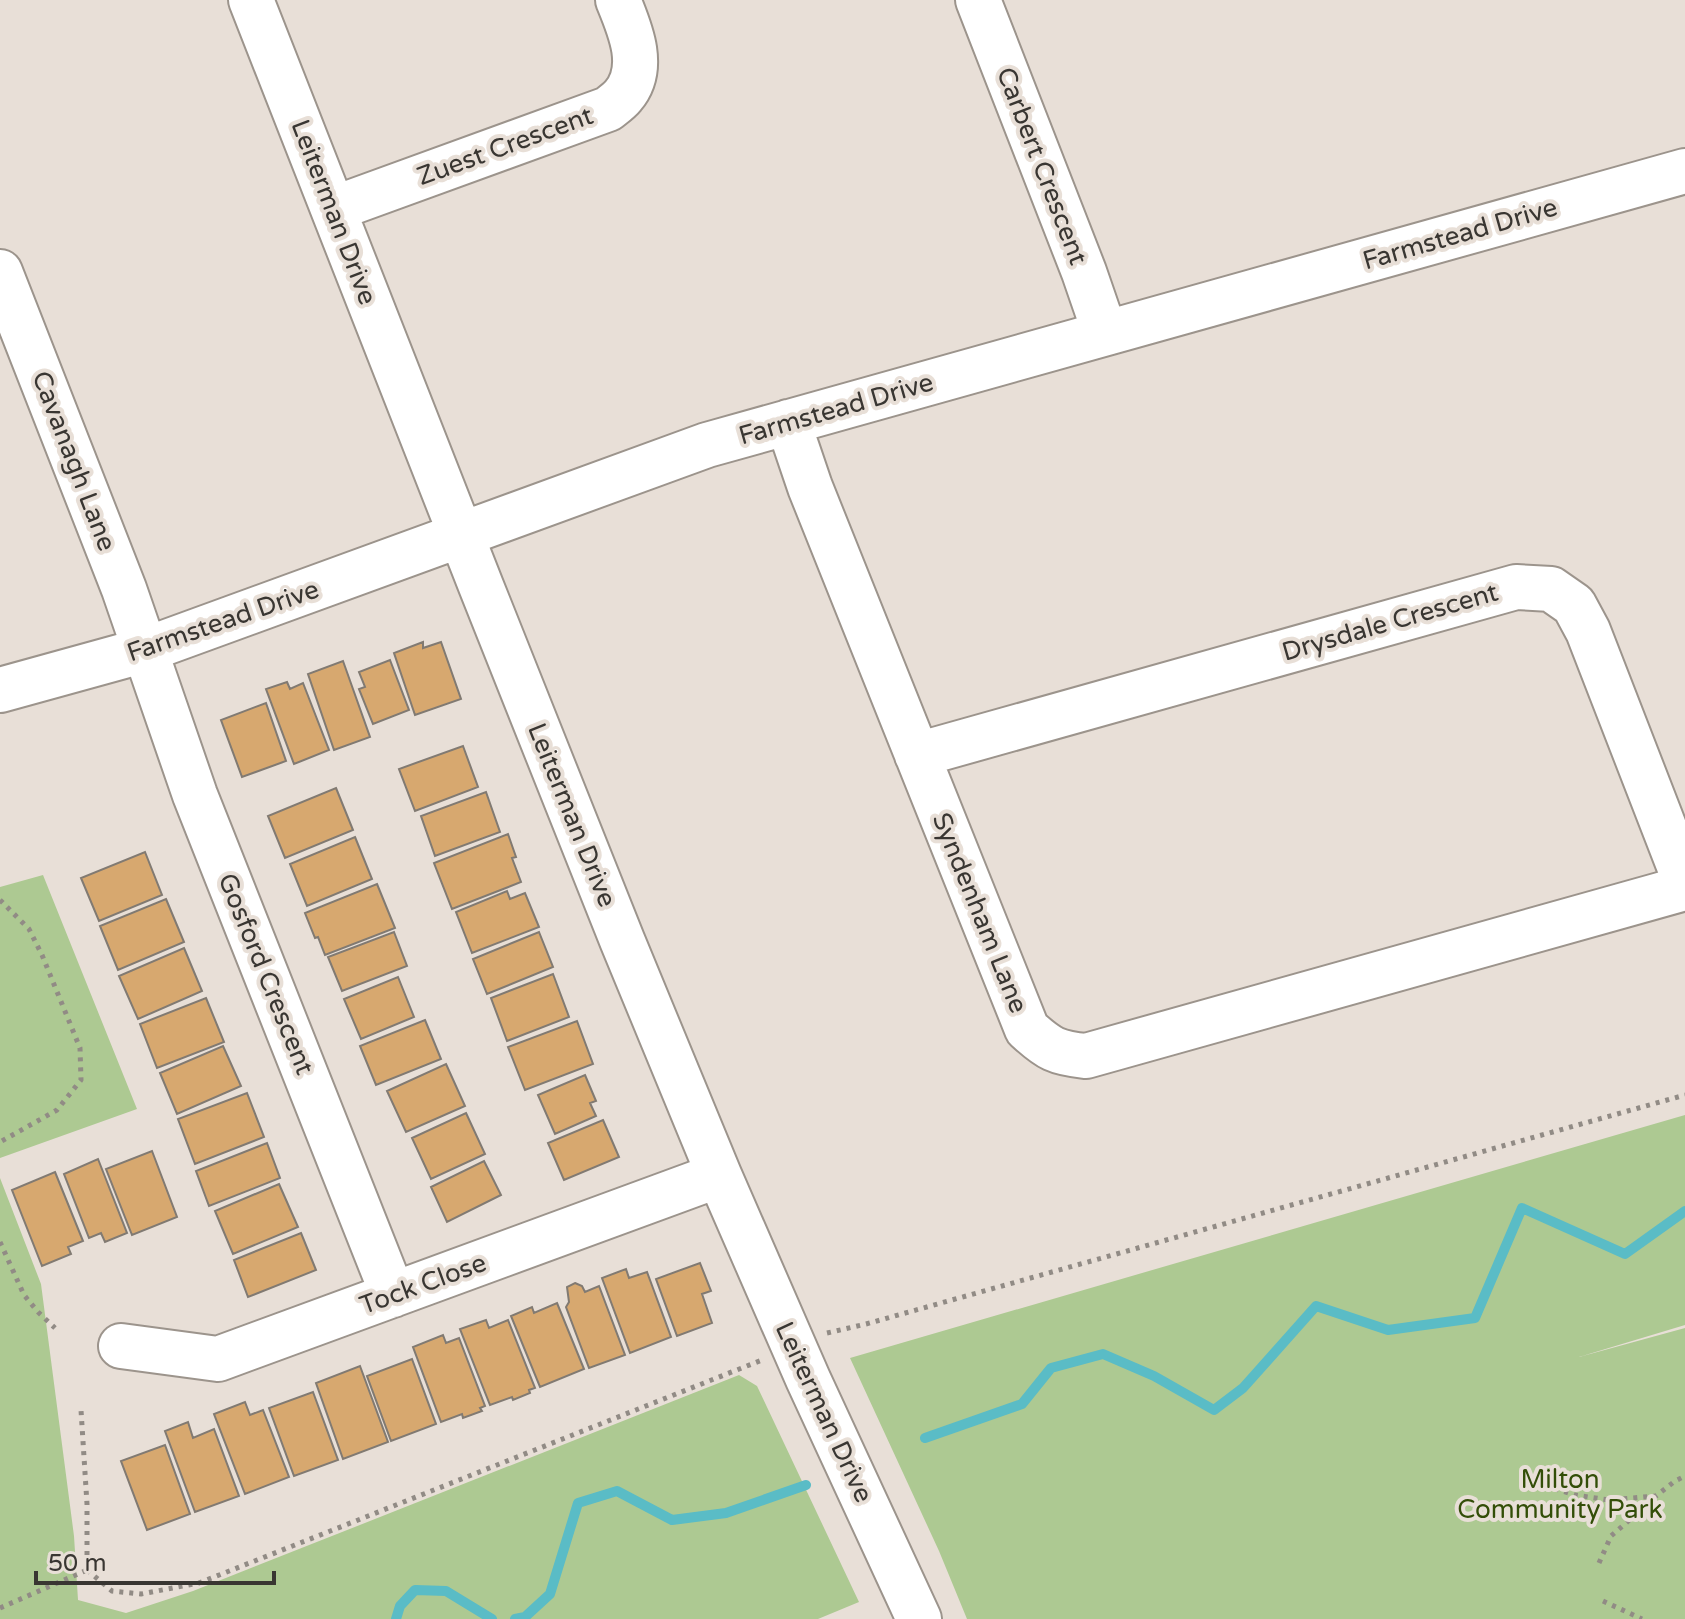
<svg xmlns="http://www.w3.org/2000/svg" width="1685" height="1619" viewBox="0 0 1685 1619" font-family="'Varela Round',sans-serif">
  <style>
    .green { fill: #adc992 }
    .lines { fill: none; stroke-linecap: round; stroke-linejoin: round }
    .stream { stroke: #5abcc6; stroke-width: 10 }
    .building { fill: #d7a86f; stroke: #817a72; stroke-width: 2 }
    .minor-casing { stroke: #9c948c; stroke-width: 48 }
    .path { stroke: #918b85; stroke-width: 5; stroke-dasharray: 4 6; stroke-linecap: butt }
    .minor { stroke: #fff; stroke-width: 44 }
    .labels { text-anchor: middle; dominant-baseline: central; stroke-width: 8; stroke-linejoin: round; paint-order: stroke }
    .street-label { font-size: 26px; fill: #393632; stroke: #e8dfd7 }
    .park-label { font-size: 26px; fill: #334e08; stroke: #e8dfd7 }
  </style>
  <rect width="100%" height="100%" fill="#e8dfd7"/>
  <path class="green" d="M43 875 137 1109 0 1158V887Z
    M1685 1115V1325L1579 1357 1685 1328V1619H967L939 1551 850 1358Z
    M0 1178 41 1284 74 1536 78 1600 126 1613 193 1591 739 1375 757 1386 859 1602 818 1619H0Z"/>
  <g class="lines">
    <path class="stream" d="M925 1438 1022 1404 1051 1368 1103 1354 1154 1376 1214 1410 1243 1388 1316 1306 1388 1330 1475 1318 1522 1208 1625 1254 1685 1211
      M396 1619 400 1606 415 1590 446 1591 492 1619
      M515 1619 525 1617 550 1594 578 1503 617 1491 672 1520 726 1513 806 1485"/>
  </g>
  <path class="building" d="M423 642V648L441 642 461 699 415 715 394 653Z
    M390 660 409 710 373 724 359 689 365 687 359 672Z
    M343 661 370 737 334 750 308 674Z
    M287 682 290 689 303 683 329 750 294 764 266 689Z
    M266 703 286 761 242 777 221 720Z
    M463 746 478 787 415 811 399 769Z
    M336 788 353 830 285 858 268 816Z
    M486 792 500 832 435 856 421 816Z
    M508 834 516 857 512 858 521 882 452 909 434 863Z
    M355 837 372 879 307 906 290 864Z
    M145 852 162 895 99 921 81 878Z
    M377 884 395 928 325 955 318 937 315 938 305 913Z
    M507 891 510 899 525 893 539 927 472 953 456 912Z
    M166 899 184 942 118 970 100 926Z
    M394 932 407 966 342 991 328 957Z
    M539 932 553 967 487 994 473 959Z
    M184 948 202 991 138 1019 119 976Z
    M553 974 569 1017 507 1041 491 998Z
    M398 977 414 1017 361 1039 344 999Z
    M206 998 224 1042 157 1068 140 1024Z
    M425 1020 441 1059 376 1085 360 1046Z
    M577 1021 593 1064 525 1090 508 1047Z
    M223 1046 241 1086 177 1114 160 1073Z
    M446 1064 465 1106 406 1132 387 1091Z
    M585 1075 596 1101 590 1103 596 1116 555 1134 538 1095Z
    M247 1093 264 1137 195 1164 178 1119Z
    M466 1113 485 1154 431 1179 412 1138Z
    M603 1120 619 1157 564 1180 548 1143Z
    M267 1143 280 1178 209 1206 196 1171Z
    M152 1151 177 1217 132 1235 106 1169Z
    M98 1159 127 1233 105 1242 101 1233 89 1238 64 1174Z
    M484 1161 501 1195 447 1222 431 1187Z
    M55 1172 83 1241 68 1247 71 1254 42 1266 12 1190Z
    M279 1184 298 1227 233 1254 215 1211Z
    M301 1233 316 1270 248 1297 234 1260Z
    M700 1263 711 1291 702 1294 712 1323 677 1336 656 1279Z
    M626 1269 629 1278 647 1272 671 1337 630 1353 602 1278Z
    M575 1283 582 1286 585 1292 599 1286 625 1355 589 1368 566 1307 569 1302 567 1287Z
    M557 1303 584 1369 540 1387 511 1316 532 1307 534 1313Z
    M486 1320 489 1328 508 1320 535 1388 529 1390 530 1393 513 1400 512 1397 490 1405 460 1329Z
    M443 1335 446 1343 459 1338 485 1406 480 1408 482 1411 463 1418 462 1414 441 1422 413 1347Z
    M412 1359 436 1424 391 1441 367 1376Z
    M360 1366 388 1442 343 1459 316 1383Z
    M313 1392 338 1460 294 1476 269 1408Z
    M245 1402 250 1415 263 1410 289 1477 245 1494 214 1414Z
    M188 1422 193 1438 214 1429 239 1496 195 1512 165 1431Z
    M165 1445 190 1514 147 1530 121 1461Z"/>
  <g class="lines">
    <g class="minor-casing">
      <path id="minor" d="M251 0 481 586 622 940 719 1175 808 1379 919 1619
        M978 0 1084 272 1105 333
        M333 209 608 109C613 105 619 101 623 96 647 68 630 29 618 0
        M0 272 124 589 195 795 393 1295
        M788 422 810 487 1027 1029C1049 1049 1056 1053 1086 1056L1685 888
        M0 690 145 650 707 445 1685 171
        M917 755 1516 587 1551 589 1574 605 1588 631 1685 881
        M121 1346 218 1359 719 1175"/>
    </g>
    <path class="path" d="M0 900 29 929 42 955 80 1048 81 1080 57 1110 0 1142
      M0 1242 24 1295 38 1312 55 1328
      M827 1333 866 1324 1685 1095
      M1526 1480 1575 1495 1609 1500 1656 1496 1675 1481 1685 1476
      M1599 1563 1611 1536 1656 1497
      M87 1570 112 1591 141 1594 199 1583 762 1360
      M1603 1601 1642 1619
      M0 1608 87 1570V1504L81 1410"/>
    <use href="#minor" class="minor"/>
  </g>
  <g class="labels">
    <g class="street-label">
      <text transform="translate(505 146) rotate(-20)">Zuest Crescent</text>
      <text transform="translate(1042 166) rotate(69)">Carbert Crescent</text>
      <text transform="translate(334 212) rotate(69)">Leiterman Drive</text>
      <text transform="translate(1460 234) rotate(-16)">Farmstead Drive</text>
      <text transform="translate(836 409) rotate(-16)">Farmstead Drive</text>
      <text transform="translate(74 461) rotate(69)">Cavanagh Lane</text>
      <text transform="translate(223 621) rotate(-19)">Farmstead Drive</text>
      <text transform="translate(1390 622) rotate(-16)">Drysdale Crescent</text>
      <text transform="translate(572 815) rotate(68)">Leiterman Drive</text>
      <text transform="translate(980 913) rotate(68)">Syndenham Lane</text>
      <text transform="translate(266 974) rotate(68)">Gosford Crescent</text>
      <text transform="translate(423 1284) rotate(-20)">Tock Close</text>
      <text transform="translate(824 1412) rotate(65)">Leiterman Drive</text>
    </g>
    <g class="park-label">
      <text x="1560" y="1479">Milton<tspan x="1560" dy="30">Community Park</tspan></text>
    </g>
  </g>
  <path d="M36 1571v12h238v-12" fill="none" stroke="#393632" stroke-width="4"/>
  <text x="48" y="1571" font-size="24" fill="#393632" stroke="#e8dfd7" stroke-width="6" paint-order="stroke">50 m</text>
</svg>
